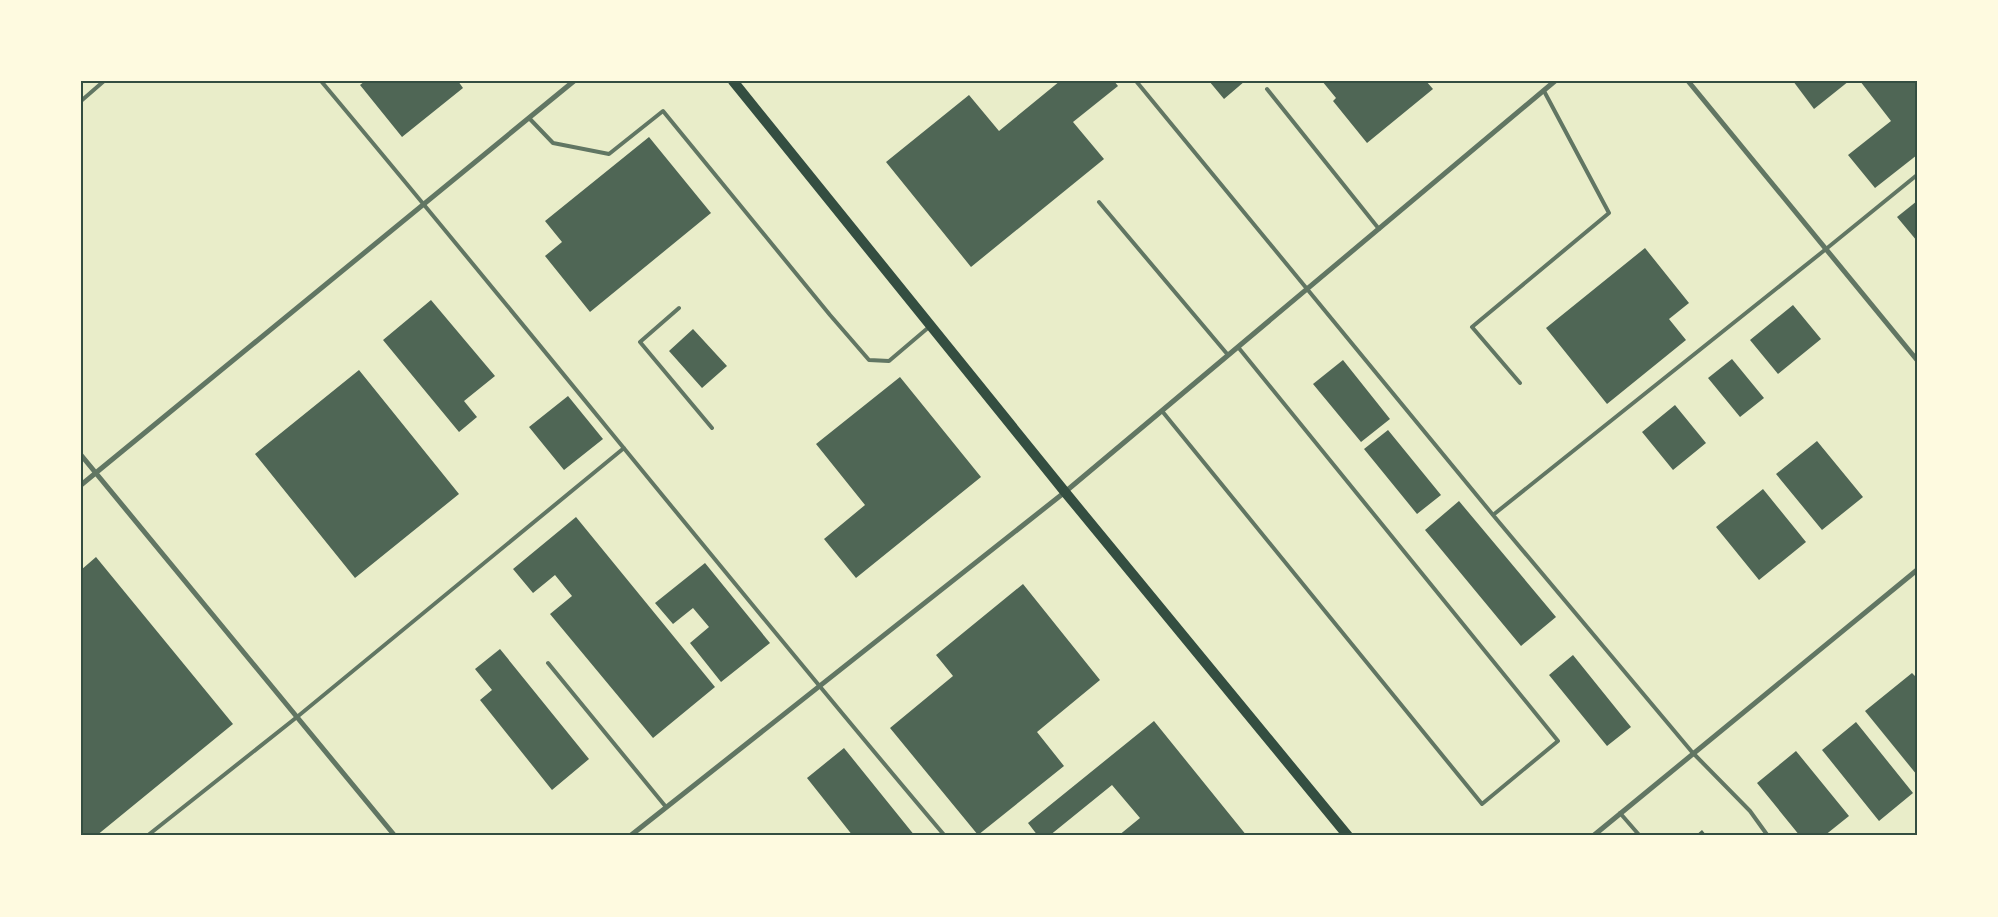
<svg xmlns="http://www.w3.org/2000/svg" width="1998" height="917" viewBox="0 0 1998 917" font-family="Commissioner,sans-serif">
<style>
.building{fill:#4f6655}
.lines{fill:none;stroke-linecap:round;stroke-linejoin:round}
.service{stroke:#617663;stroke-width:4}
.minor{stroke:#617663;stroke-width:5}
.secondary{stroke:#344e41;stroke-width:10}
.neatline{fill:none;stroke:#344e41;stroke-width:2}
</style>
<rect width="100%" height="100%" fill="#e9edc9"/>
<path class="building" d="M365 81H458L463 88 402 137 360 85Z
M1060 81H1114L1118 86 1073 122 1104 159 971 267 886 162 969 95 999 131Z
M1209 81H1245L1224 99Z
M1322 81H1426L1433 89 1367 143 1333 101 1336 98Z
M1793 81H1849L1814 109Z
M1860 81H1917V155L1875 188 1848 155 1891 121Z
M649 137 711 213 590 312 545 256 562 242 545 221Z
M1917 201V241L1897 217Z
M1645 248 1689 303 1669 319 1686 340 1607 404 1546 328Z
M431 300 495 376 464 401 477 417 459 432 383 340Z
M1793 305 1821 339 1778 374 1750 340Z
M693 329 727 366 702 388 669 351Z
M1732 359 1764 398 1740 417 1708 378Z
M1343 360 1390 419 1361 442 1313 384Z
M359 370 459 494 355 578 255 454Z
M900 377 981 477 856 578 824 539 865 505 816 444Z
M568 396 603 439 564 470 529 427Z
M1675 405 1706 443 1673 470 1642 432Z
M1388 430 1441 495 1417 514 1364 449Z
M1817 441 1863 497 1822 530 1776 474Z
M1763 489 1806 542 1759 580 1716 527Z
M1459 501 1556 617 1521 646 1425 530Z
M576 517 715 687 653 738 550 614 572 596 555 575 533 593 513 569Z
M96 557 233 724 96 836H81V570Z
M705 563 770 643 721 682 690 643 709 627 693 608 673 624 655 603Z
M1023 584 1100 680 1037 732 1064 766 978 835 890 728 953 676 936 655Z
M500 649 589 759 552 790 480 700 492 690 475 669Z
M1573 655 1631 727 1607 746 1549 675Z
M1912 673 1917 678V775L1865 711Z
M1154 721 1247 836H1118L1140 818 1112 785 1049 836H1038L1028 823Z
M1856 722 1913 793 1879 821 1822 750Z
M844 748 915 836H853L807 778Z
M1796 751 1849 816 1824 836H1800L1757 783Z
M1702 830 1707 836H1695Z"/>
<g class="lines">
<path class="service" d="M321 81C531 331 734 587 945 836
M1136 81 1493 515 1692 752 1750 811 1768 836
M1267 89 1379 229
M81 101 104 81
M529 118 553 143 609 154 663 111 830 315 869 360 889 361 929 327
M1099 202 1228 355
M679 308 640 342 712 428
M1520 383 1472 327 1609 213 1544 91
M1162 411 1482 804 1558 741 1238 347
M1493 515 1826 249 1917 175
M548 663 666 807
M1620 813 1640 836
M147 836 297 717 624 448"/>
<path class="minor" d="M1688 81 1917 360
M81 455 395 836
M81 485 574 81
M630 836 1065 492 1555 81
M1593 836 1917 570"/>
<path class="secondary" d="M733 81 1065 492 1348 836"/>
</g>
<rect width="1998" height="917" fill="none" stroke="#fefae0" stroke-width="165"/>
<rect x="82" y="82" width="1834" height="752" class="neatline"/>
</svg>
